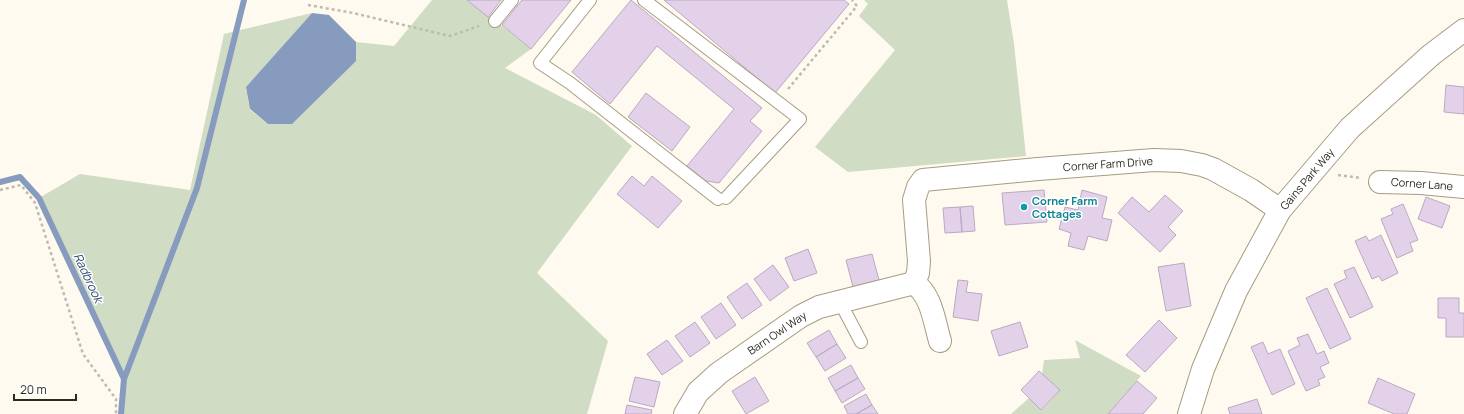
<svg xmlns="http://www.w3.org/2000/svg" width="1464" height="414" viewBox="0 0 1464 414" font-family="Manrope,sans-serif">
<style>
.green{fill:#d0dcc3}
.water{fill:#869bbd}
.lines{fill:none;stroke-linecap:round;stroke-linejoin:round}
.stream{stroke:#869bbd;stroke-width:6}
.building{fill:#e3d1ea;stroke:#baa9c2}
.service-casing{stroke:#a79c81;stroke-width:14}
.minor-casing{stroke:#a79c81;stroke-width:24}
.tertiary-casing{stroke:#a79c81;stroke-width:24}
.path{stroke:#bfbbb0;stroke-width:2.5;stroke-dasharray:3 3;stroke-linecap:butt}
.service{stroke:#fff;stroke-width:12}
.minor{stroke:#fff;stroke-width:22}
.tertiary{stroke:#fff;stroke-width:22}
.culture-dot{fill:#0f9aa8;stroke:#fff;stroke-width:1.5}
.labels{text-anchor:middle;stroke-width:3;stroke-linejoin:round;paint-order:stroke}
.street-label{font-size:11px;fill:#2d291e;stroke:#fff}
.culture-label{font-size:11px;font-weight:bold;fill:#0d838f;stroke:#fff;text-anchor:start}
.water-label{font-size:12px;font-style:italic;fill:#2c4977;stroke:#fff}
</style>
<rect width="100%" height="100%" fill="#fffaef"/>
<path class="green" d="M432 0H467L502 26 531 49 505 68 596 115 632 146 537 273 608 341 587 414H121L124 379 39 198 80 174 190 190 224 34 312 13 246 87 250 110 268 124 356 61V42L394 46Z
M864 0H1007L1014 44 1026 156 848 172 815 147 895 50 859 16 868 4Z
M1075 340 1141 376 1108 414H1011L1029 398 1042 410 1059 391 1042 374 1044 360 1080 358Z"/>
<path class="water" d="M312 13 329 15 356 42V61L292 124H268L250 109 246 87Z"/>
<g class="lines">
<path class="stream" d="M0 182 20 177 39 198 124 379 121 414
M124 379 197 188 244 0"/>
</g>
<path class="building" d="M467 0H501L488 17Z
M522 0H571L531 49 502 25Z
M631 0 762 108 750 121 762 131 719 183 706 181 687 166 734 109 657 46 610 104 572 72Z
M664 0H844L849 4 775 93Z
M1446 85 1464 87V114L1444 112Z
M646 93 690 127 672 151 628 117Z
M632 176 644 186 652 176 682 201 658 228 617 194Z
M1044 190 1047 222 1005 225 1002 193Z
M1082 190 1107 197 1102 218 1112 220 1107 241 1088 236 1084 250 1068 246 1071 233 1059 229 1065 207 1078 210Z
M1165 195 1183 211 1168 227 1176 235 1160 252 1118 213 1132 197 1149 212Z
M1426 197 1450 206 1442 228 1418 219Z
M1403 204 1418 240 1410 243 1413 251 1397 258 1381 219 1393 214 1391 209Z
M973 206 975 231 962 232 960 207Z
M960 207 962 232 945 233 943 208Z
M1381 235 1398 273 1382 281 1379 276 1372 279 1355 241 1366 236 1369 241Z
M808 249 817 273 794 281 785 258Z
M872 254 879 280 853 287 846 260Z
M1184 263 1191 306 1166 311 1158 267Z
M773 265 789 287 770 301 754 279Z
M1354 267 1373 307 1350 318 1334 284 1347 278 1344 271Z
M958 280 968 281 966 292 982 294 978 321 953 317Z
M747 283 762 305 742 319 727 297Z
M1327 288 1351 339 1330 349 1306 298Z
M1438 298H1459V313H1464V337H1446V318H1438Z
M721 303 736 325 716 339 701 317Z
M1159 320 1177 338 1145 372 1126 355Z
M695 322 710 343 690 357 675 336Z
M1020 322 1028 347 999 356 991 331Z
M829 330 837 344 816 357 807 343Z
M1308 334 1317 354 1324 351 1329 363 1320 367 1325 377 1318 380 1320 385 1306 391 1288 351 1300 345 1297 338Z
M667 340 683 361 662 375 647 354Z
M1263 342 1268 354 1280 349 1295 384 1272 395 1251 347Z
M837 344 846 358 825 371 816 357Z
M851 365 858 378 835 391 828 378Z
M1039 371 1060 390 1041 410 1021 390Z
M635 377 660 382 654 407 629 401Z
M755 377 769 401 746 414 732 391Z
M858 378 865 389 842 403 835 391Z
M1378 378 1415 394 1407 414H1394L1368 403Z
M1137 381 1157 398 1143 414H1108Z
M866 394 872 405 856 414H848L844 406Z
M1257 399 1262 414H1230L1228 408Z
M627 405 652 410 651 414H625Z
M872 405 878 414H856Z"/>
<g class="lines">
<g class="service-casing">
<path id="service" d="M590 0 540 63 570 83 718 199
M644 0 800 119 726 198
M495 21 512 0
M840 302 861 342"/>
</g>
<g class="minor-casing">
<path id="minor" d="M1380 182 1421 183 1464 187
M914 283C932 296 934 321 940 341
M685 414 698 392 719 373 801 316 819 307 914 283 918 273 919 261 914 200 918 187 923 180 1038 169 1154 160 1181 161 1202 165 1213 169 1251 190 1280 210"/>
</g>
<g class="tertiary-casing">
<path id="tertiary" d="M1189 414 1203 369 1236 291 1280 210 1350 128 1431 55 1464 30"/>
</g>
<path class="path" d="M308 5 353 13 450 36 479 26
M788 89 857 6 852 0
M1338 175 1361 178
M0 190 21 185 35 203 83 354 116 399V414"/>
<use href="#service" class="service"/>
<use href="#minor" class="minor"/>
<use href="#tertiary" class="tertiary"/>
</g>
<circle class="culture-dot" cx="1024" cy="207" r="4"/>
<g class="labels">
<g class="street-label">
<text transform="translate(1108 164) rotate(-4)" y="4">Corner Farm Drive</text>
<text transform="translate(1307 179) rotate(-50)" y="4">Gains Park Way</text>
<text transform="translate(1422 184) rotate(4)" y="4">Corner Lane</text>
<text transform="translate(777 333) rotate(-34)" y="4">Barn Owl Way</text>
</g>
<g class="culture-label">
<text x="1032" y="205">Corner Farm<tspan x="1032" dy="13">Cottages</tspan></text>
</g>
<g class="water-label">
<text transform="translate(88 278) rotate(65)" y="4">Radbrook</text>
</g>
</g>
<path d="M14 394v6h62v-6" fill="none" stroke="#2d291e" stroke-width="2"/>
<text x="20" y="394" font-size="12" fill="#2d291e" stroke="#ffffff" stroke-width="3" paint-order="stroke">20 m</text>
</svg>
